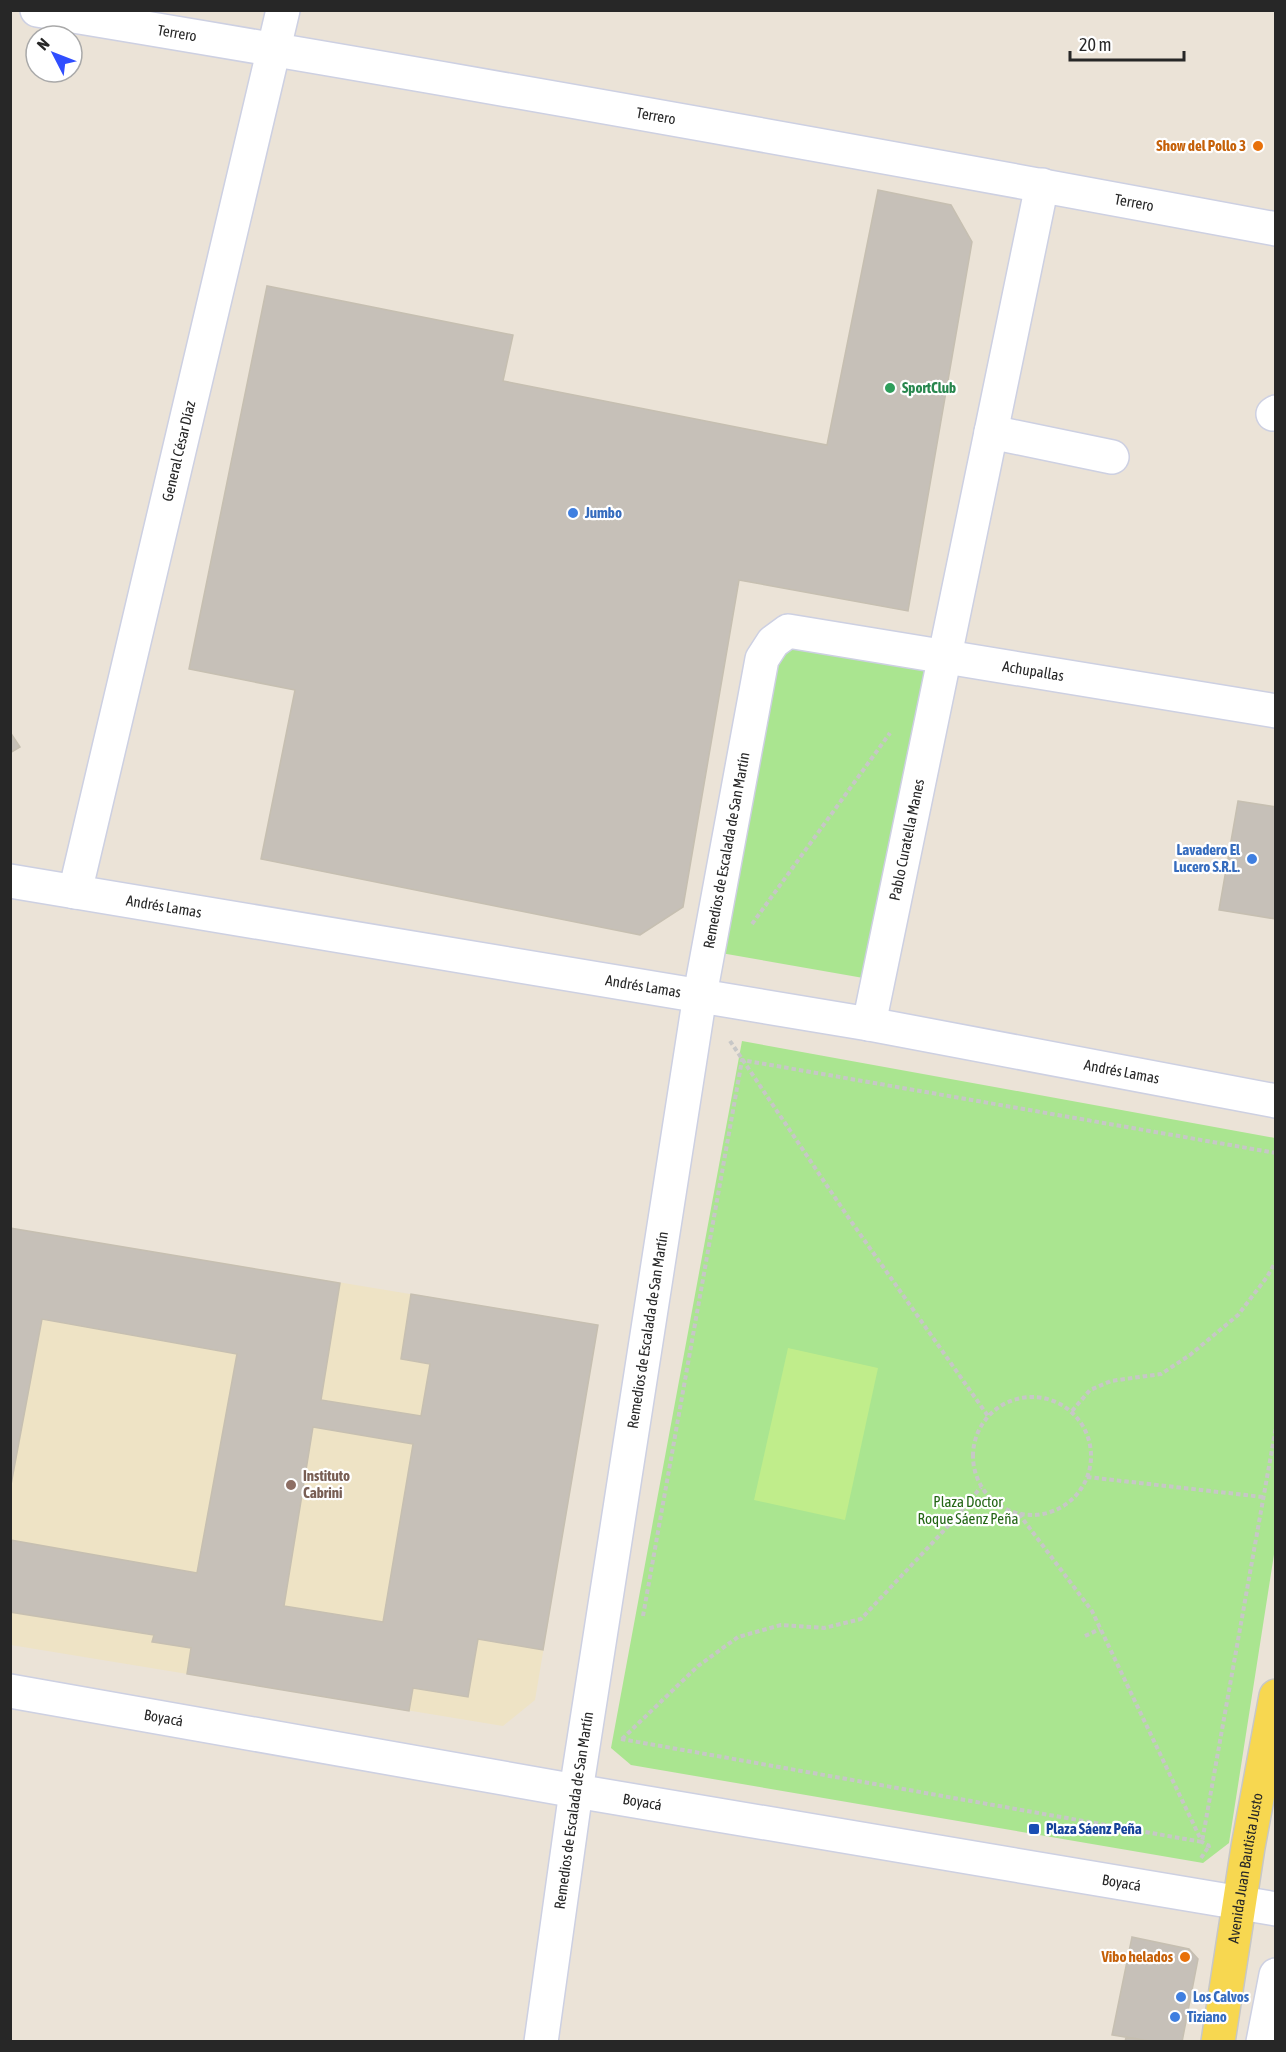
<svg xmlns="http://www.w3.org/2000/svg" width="1286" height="2052" viewBox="0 0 1286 2052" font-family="'Asap Condensed',sans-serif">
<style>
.education{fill:#eee3c5}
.green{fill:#aae590}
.pitch{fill:#c0ed8b}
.building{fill:#c6c0b8;stroke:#c6bfb1;stroke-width:1.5;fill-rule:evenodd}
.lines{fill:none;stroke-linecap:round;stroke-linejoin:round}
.minor-casing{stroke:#cdd0e2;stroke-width:36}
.major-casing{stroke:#c7c7c7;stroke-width:36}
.path{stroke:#c7c7c7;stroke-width:4;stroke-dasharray:4.5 3;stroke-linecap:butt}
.minor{stroke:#fff;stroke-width:33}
.major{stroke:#f7d750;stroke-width:33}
.food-dot{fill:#e8710a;stroke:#fff;stroke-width:2}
.leisure-dot{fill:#2e9e5b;stroke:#fff;stroke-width:2}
.shop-dot{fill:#3f7fe0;stroke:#fff;stroke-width:2}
.education-dot{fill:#8d6e63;stroke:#fff;stroke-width:2}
.transit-dot{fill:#1a4fb4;stroke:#fff;stroke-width:2}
.labels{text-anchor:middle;stroke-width:4.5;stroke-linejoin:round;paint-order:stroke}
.street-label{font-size:15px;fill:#272727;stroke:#fff}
.food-label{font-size:15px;font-weight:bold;fill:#c56008;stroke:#fff;text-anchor:end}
.leisure-label{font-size:15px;font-weight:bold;fill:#27864d;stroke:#fff;text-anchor:start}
.shop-label{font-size:15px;font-weight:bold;fill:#366cbe;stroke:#fff;text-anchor:start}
.education-label{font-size:15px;font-weight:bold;fill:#785e54;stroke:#fff;text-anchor:start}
.park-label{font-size:15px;fill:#236615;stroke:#fff}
.transit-label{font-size:15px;font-weight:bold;fill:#164399;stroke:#fff;text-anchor:start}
</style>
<rect width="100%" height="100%" fill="#ebe3d7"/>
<path class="education" d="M10 1228 598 1325 535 1700 503 1726 11 1645Z"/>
<path class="green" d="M776 635 948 664 892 983 721 953Z
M742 1041 1275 1138V1548L1229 1843 1203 1863 631 1765 611 1748Z"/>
<path class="pitch" d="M788 1348 878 1368 845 1520 754 1500Z"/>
<path class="building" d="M878 190 951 205 972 242 908 611 739 580 683 907 640 935 261 859 295 690 189 669 267 286 513 335 503 381 827 445Z
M10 732 20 747 10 753Z
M1238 801 1276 807V919L1219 910Z
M10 1228 340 1283 321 1400 421 1416 430 1364 401 1359 411 1294 598 1325 543 1650 478 1639 468 1697 413 1688 409 1711 187 1674 191 1648 152 1642 154 1635 10 1612V1540L197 1573 237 1354 42 1319 10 1490ZM313 1427 413 1444 383 1622 284 1606Z
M1132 1937 1189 1949 1198 1959 1182 2042H1155L1112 2035Z
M1126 2037 1155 2042H1125Z"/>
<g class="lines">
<g class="minor-casing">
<g id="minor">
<path id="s1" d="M37 10C450 78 863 152 1276 229"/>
<path d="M1273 414 1276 412"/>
<path d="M991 432 1112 457"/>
<path id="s2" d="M10 881 869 1024 1276 1101"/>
<path id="s3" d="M75 892 283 10"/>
<path id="s4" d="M869 1024 1042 185"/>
<path id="s5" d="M10 1691 576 1791 1276 1909"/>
<path id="s6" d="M541 2042 576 1791 700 995 762 659 773 642 788 631 1276 711"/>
<path d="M1263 2042 1276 1975"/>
</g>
</g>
<g class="major-casing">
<g id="major">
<path id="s7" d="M1218 2042 1248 1847 1276 1696"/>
</g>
</g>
<path class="path" d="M752 924 890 733
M730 1041 848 1217 988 1416
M973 1456a59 59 0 1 1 118 0a59 59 0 1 1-118 0Z
M1072 1411 1090 1390 1111 1381 1161 1374 1190 1355 1238 1315 1267 1277 1276 1261
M1087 1477 1263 1497
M1019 1514 1092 1611 1202 1842 1209 1846 1212 1845
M643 1616 742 1060 1276 1153
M1085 1636 1100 1629
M621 1739 1202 1842 1276 1427
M622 1739 698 1666 738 1637 781 1625 824 1628 861 1619 951 1523 981 1487
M1201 1858 1209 1846"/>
<use href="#minor" class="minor"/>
<use href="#major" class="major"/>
</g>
<g class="food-dot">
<circle cx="1258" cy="146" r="6"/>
<circle cx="1185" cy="1957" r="6"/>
</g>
<circle class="leisure-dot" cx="890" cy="388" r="6"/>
<g class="shop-dot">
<circle cx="573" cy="513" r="6"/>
<circle cx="1252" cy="859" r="6"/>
<circle cx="1181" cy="1997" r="6"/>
<circle cx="1175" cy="2017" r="6"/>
</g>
<circle class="education-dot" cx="291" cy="1485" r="6"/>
<rect class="transit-dot" x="1028" y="1823" width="12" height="12" rx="3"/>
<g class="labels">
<g class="street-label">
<text dy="5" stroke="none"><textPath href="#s1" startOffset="142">Terrero</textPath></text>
<text dy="5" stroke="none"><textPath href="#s1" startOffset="628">Terrero</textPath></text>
<text dy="5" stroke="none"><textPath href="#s1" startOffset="1114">Terrero</textPath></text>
<text dy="5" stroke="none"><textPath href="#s3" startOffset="453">General César Díaz</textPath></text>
<text dy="5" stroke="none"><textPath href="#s6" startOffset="1688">Achupallas</textPath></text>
<text dy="5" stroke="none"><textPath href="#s4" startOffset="188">Pablo Curatella Manes</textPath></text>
<text dy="5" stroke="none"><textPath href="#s6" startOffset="1206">Remedios de Escalada de San Martín</textPath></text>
<text dy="5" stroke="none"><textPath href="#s2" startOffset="156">Andrés Lamas</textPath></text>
<text dy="5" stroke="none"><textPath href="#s2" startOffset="642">Andrés Lamas</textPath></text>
<text dy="5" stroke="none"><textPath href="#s2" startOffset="1128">Andrés Lamas</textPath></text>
<text dy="5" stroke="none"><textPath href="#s6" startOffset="720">Remedios de Escalada de San Martín</textPath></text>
<text dy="5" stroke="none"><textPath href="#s5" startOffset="156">Boyacá</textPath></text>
<text dy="5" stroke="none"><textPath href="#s5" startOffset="642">Boyacá</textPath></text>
<text dy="5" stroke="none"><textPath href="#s6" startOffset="234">Remedios de Escalada de San Martín</textPath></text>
<text dy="5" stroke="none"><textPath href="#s7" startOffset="176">Avenida Juan Bautista Justo</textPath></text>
<text dy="5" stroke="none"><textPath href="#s5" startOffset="1128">Boyacá</textPath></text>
</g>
<g class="food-label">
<text x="1246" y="151">Show del Pollo 3</text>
<text x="1173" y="1962">Vibo helados</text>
</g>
<g class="leisure-label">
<text x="902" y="393">SportClub</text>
</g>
<g class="shop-label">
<text x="585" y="518">Jumbo</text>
<text x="1240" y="855" text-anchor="end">Lavadero El<tspan x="1240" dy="17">Lucero S.R.L.</tspan></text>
<text x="1193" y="2002">Los Calvos</text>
<text x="1187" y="2022">Tiziano</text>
</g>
<g class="education-label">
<text x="303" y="1481">Instituto<tspan x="303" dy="17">Cabrini</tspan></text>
</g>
<g class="park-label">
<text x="968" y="1507">Plaza Doctor<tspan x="968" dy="17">Roque Sáenz Peña</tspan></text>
</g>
<g class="transit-label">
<text x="1046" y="1834">Plaza Sáenz Peña</text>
</g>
</g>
<rect width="1286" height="2052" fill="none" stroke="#272727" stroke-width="24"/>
<g transform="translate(54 54) rotate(312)"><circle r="28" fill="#ffffff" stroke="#a9a9a9" stroke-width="1.5"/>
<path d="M0-4.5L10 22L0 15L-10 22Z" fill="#304eff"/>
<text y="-9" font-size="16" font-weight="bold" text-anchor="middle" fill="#272727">N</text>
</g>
<path d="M1070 51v9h114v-9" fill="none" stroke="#272727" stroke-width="3"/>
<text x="1079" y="51" font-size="18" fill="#272727" stroke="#ffffff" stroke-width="4.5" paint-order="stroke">20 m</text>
</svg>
